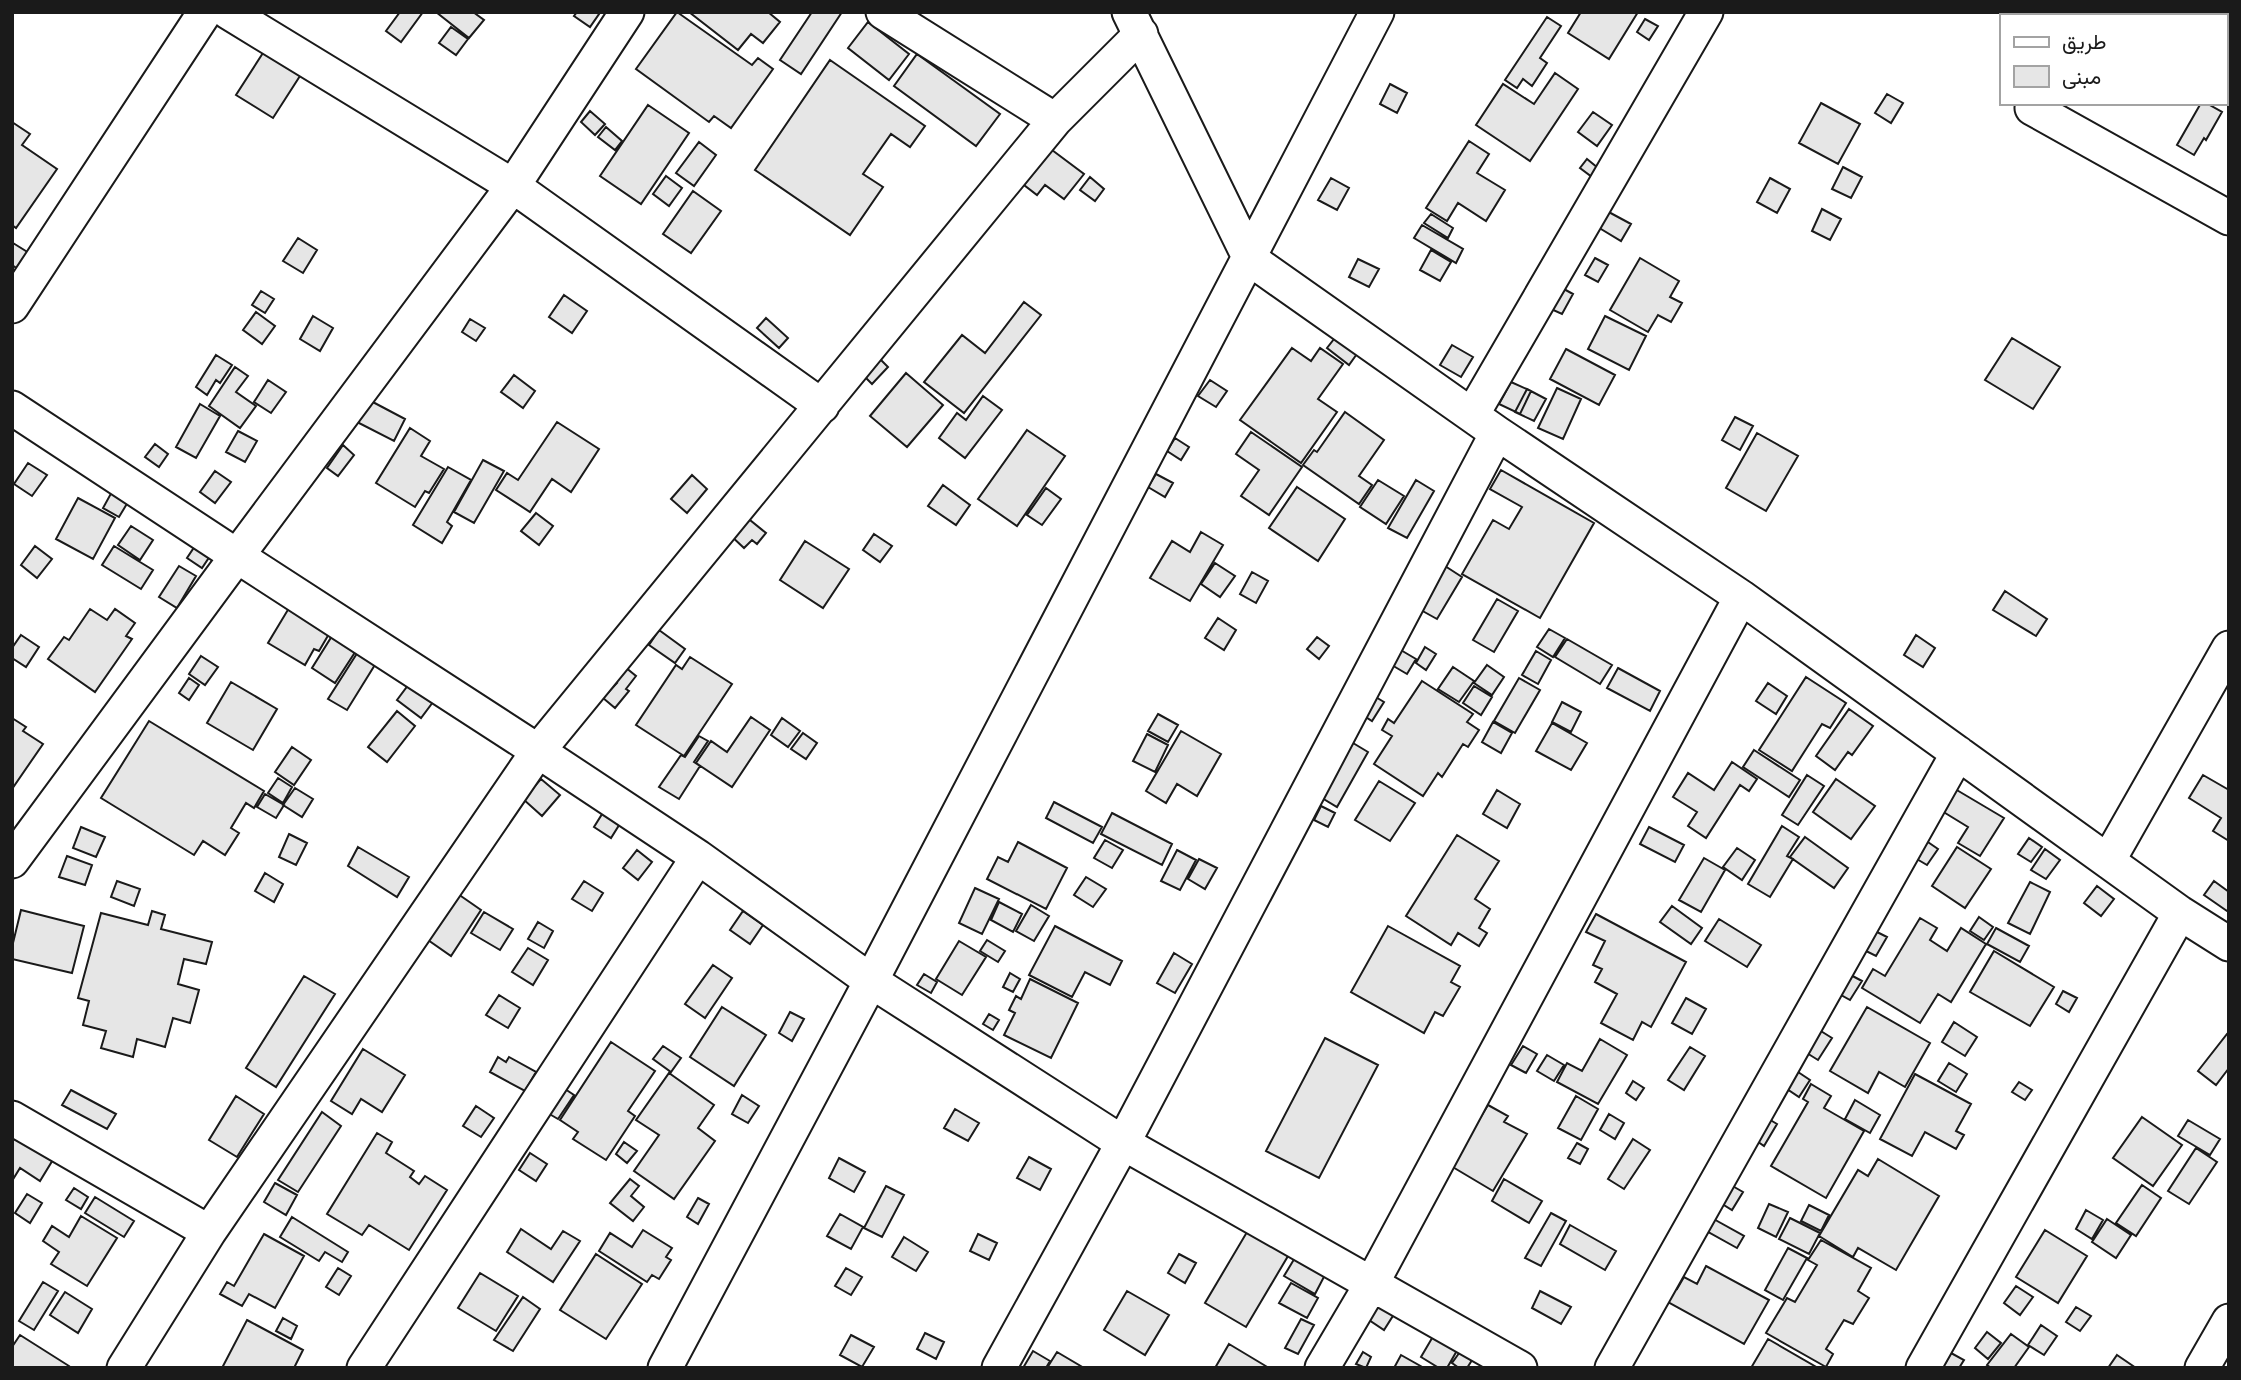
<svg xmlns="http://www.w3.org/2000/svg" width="2241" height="1380" viewBox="0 0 2241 1380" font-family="'Golos Text',Vazirmatn,sans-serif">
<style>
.building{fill:#e6e6e6;stroke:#1a1a1a;stroke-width:2}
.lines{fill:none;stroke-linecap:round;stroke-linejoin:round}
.minor-casing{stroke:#1a1a1a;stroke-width:37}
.minor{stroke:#fff;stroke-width:33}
</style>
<rect width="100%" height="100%" fill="#fff"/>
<path class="building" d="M400 12H423L401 42 386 31Z
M436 12H473L484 20 469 38Z
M577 12H597L599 14 590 27 574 16Z
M677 12 752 65 758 58 773 69 731 128 714 116 709 122 636 69Z
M689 12H768L780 22 763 43 751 34 738 50Z
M812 12H842L801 74 780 60Z
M1581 12H1638L1609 59 1568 33Z
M1547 17 1561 26 1540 58 1547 63 1532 86 1523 79 1517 88 1505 80Z
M1645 19 1658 26 1649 40 1637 32Z
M868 22 909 54 889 80 848 48Z
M451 27 468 39 456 55 439 43Z
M270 42 307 65 273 118 236 95Z
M917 54 1000 114 976 146 894 86Z
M830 60 925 126 910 147 891 134 863 174 883 187 850 235 755 170Z
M1555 73 1578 89 1530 161 1476 125 1503 84 1534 104Z
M1390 84 1407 93 1397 113 1380 104Z
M1887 94 1903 103 1891 123 1875 113Z
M1821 103 1860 124 1838 164 1799 143Z
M2201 103H2206L2222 112 2206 140 2204 138 2194 155 2177 145Z
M648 105 689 133 641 204 600 176Z
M590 111 605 124 595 135 581 122Z
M1593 112 1612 125 1597 146 1578 132Z
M12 122 30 134 22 145 57 169 16 228 12 225Z
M606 127 622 141 615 150 598 137Z
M1469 141 1489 154 1477 173 1505 190 1486 221 1458 203 1447 221 1426 208Z
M699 142 716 155 694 186 676 173Z
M1052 150 1084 174 1064 199 1045 185 1037 195 1024 185Z
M1587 159 1598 168 1592 177 1580 168Z
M1843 167 1862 177 1851 198 1832 189Z
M666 176 682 188 669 206 653 194Z
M1090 177 1104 189 1095 201 1080 190Z
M1331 178 1349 188 1337 210 1318 200Z
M1770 178 1790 189 1777 213 1757 202Z
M693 191 721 211 691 253 663 234Z
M1822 209 1841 219 1830 240 1812 231Z
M1605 210 1631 224 1621 241 1596 226Z
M1431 214 1453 228 1448 238 1424 223Z
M1422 225 1463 249 1456 263 1414 238Z
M298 238 317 250 303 273 283 261Z
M13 243 29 253 18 269 12 265Z
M1431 250 1451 262 1440 281 1420 270Z
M1595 258 1608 265 1598 282 1585 275Z
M1640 258 1679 281 1670 297 1682 303 1671 322 1658 315 1648 332 1610 310Z
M1358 259 1379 269 1369 287 1349 277Z
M1562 288 1573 294 1562 314 1551 309Z
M261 291 274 299 265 313 252 305Z
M564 295 587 311 572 333 549 317Z
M1024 302 1041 315 964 413 924 382 962 335 985 353Z
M256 312 275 326 262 344 243 330Z
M313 316 333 328 320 351 300 339Z
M1605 316 1646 336 1629 370 1588 349Z
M766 318 788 338 779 348 757 328Z
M470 319 485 328 476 341 462 332Z
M1338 334 1359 351 1349 365 1327 348Z
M2012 338 2060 367 2033 409 1985 380Z
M1452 345 1473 357 1461 377 1440 365Z
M1292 348 1311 361 1320 348 1343 364 1318 399 1337 412 1301 463 1240 420Z
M1566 349 1615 375 1599 405 1550 379Z
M216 355 232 365 220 383 216 380 207 395 196 387Z
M876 355 888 367 872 384 860 372Z
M235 367 248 376 236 392 256 406 240 428 209 406Z
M906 373 943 405 907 447 870 416Z
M514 375 535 391 523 408 501 392Z
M268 380 286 392 271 413 254 402Z
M1210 380 1227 391 1216 407 1198 396Z
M1511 382 1531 391 1520 414 1499 404Z
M1557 388 1581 399 1563 439 1538 428Z
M1527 389 1546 399 1534 421 1515 412Z
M983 396 1002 410 965 458 939 438 957 413 966 420Z
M369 400 405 419 394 441 357 422Z
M200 404 220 416 196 458 176 447Z
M1345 412 1384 440 1359 476 1372 485 1359 504 1303 465 1314 450 1317 452Z
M1735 417 1753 426 1740 450 1722 440Z
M557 422 599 449 571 492 552 479 530 512 496 490 507 473 518 480Z
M410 428 430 441 421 456 444 469 429 493 425 491 415 507 376 483Z
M1027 430 1065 456 1017 526 978 499Z
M238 431 257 441 245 462 226 452Z
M1251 432 1302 467 1269 515 1241 496 1259 470 1236 454Z
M1757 433 1798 456 1766 511 1726 488Z
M1175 438 1189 447 1181 460 1167 451Z
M155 444 168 454 159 467 145 457Z
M343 445 354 455 338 476 327 468Z
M483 460 504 471 474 523 454 512Z
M28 463 47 475 32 496 14 484Z
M448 467 471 480 447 522 452 526 442 543 413 525Z
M1501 470 1594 523 1540 618 1462 574 1493 520 1509 529 1522 507 1490 489Z
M215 471 231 482 215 503 200 492Z
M1156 474 1173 483 1165 497 1148 487Z
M692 475 707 489 687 513 671 499Z
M1378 480 1404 496 1386 524 1360 507Z
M1416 480 1434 491 1407 538 1388 528Z
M943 485 970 505 956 525 928 506Z
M1297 487 1345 519 1318 561 1269 528Z
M114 488 131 497 119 517 103 508Z
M1046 488 1061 499 1042 525 1027 515Z
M78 498 115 518 93 559 56 539Z
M536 513 553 526 539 545 521 531Z
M745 516 766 533 757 544 752 540 744 548 729 534Z
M131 526 153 540 140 560 118 545Z
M1201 532 1223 545 1190 601 1150 578 1172 541 1190 552Z
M874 534 892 546 880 562 863 550Z
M199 540 214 550 202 568 187 558Z
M805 541 849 569 823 608 780 580Z
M35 546 52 559 37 578 21 565Z
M114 546 153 570 141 589 102 565Z
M1215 563 1235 576 1220 597 1201 584Z
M179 566 196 576 177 608 159 597Z
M1445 566 1462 577 1437 619 1419 609Z
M1252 572 1268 581 1256 603 1240 594Z
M2005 591 2047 619 2036 636 1993 610Z
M1497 599 1518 611 1494 652 1473 640Z
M292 603 333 627 319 651 314 649 305 665 268 643Z
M90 609 107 620 115 609 135 623 126 636 132 639 95 692 48 659 64 637 69 640Z
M1218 618 1236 630 1224 650 1205 638Z
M337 628 361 643 335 683 312 668Z
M1549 629 1565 638 1553 657 1537 647Z
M659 630 685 649 675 663 649 645Z
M21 635 39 647 26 667 12 658V648Z
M1916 635 1935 648 1923 667 1904 655Z
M1317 637 1329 646 1319 659 1307 649Z
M1567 639 1612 665 1600 684 1555 657Z
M363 644 381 655 347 710 328 699Z
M1425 647 1436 654 1426 670 1416 663Z
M1399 649 1416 659 1407 674 1390 664Z
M1536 651 1551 660 1538 684 1522 675Z
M201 656 218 667 205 685 189 674Z
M690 657 732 684 684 756 636 725 676 665 682 669Z
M1487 665 1504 677 1492 695 1474 683Z
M625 667 636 676 626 689 629 691 615 708 603 698 617 683 613 680Z
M1453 667 1474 681 1459 702 1438 689Z
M1618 668 1660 691 1650 711 1607 688Z
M1806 677 1846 703 1830 728 1822 724 1792 771 1759 750Z
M189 678 199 685 189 700 179 693Z
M1519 678 1540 690 1515 733 1494 721Z
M412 680 436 698 421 718 397 700Z
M1422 681 1473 714 1467 722 1479 730 1468 747 1463 744 1442 777 1438 773 1423 796 1374 764 1392 736 1382 730 1388 719 1394 723Z
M231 682 277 709 253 750 207 723Z
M1768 683 1787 696 1776 714 1756 701Z
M1474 686 1492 697 1481 715 1463 703Z
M1369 693 1384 702 1372 721 1358 712Z
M1562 702 1581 712 1571 732 1552 722Z
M1849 709 1873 726 1852 755 1848 752 1835 770 1816 756Z
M397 711 415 726 387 762 368 747Z
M1158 714 1178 725 1168 742 1148 731Z
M751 717 770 730 732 787 696 763 711 741 727 752Z
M12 718 26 727 23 731 43 744 12 789Z
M782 718 800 731 788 747 771 735Z
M149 721 264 791 254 808 246 803 231 828 239 833 225 855 203 841 194 855 101 798Z
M1493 722 1512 733 1501 753 1482 742Z
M1552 723 1587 743 1571 770 1536 751Z
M1181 731 1221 754 1197 796 1177 784 1166 803 1146 791Z
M803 733 817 743 806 759 791 749Z
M1147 734 1168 745 1155 772 1133 761Z
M699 736 708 741 694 762 700 766 679 799 659 787 681 755 685 757Z
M1348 740 1368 752 1337 807 1317 795Z
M292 747 311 760 294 785 275 772Z
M1754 750 1800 780 1789 797 1743 767Z
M1732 762 1757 779 1749 791 1740 785 1706 838 1688 826 1697 812 1673 797 1688 773 1714 790Z
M1807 775 1824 786 1798 825 1782 815Z
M2203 775 2229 790V841L2213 831 2221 818 2189 798Z
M278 778 292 787 283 803 268 793Z
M541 779 560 795 542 816 523 799Z
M1836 779 1875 806 1851 839 1813 812Z
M1379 781 1415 803 1390 841 1355 820Z
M1950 786 2004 818 1980 856 1958 843 1968 827 1937 808Z
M295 788 313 799 302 817 283 805Z
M1497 790 1520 804 1507 828 1483 814Z
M265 794 284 805 276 818 257 807Z
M1054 802 1102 827 1093 843 1046 818Z
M1321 806 1335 813 1328 827 1314 820Z
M604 811 621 822 611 838 594 827Z
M1112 813 1172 844 1162 865 1101 834Z
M1782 826 1799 837 1787 856 1793 859 1770 897 1748 884Z
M81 827 105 837 96 857 73 848Z
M1649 827 1684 845 1675 862 1640 844Z
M289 834 307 843 296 865 279 857Z
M1457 835 1499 861 1475 899 1490 909 1479 928 1487 933 1479 946 1458 933 1451 945 1406 916Z
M1805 837 1848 868 1834 888 1790 857Z
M1922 838 1938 849 1927 865 1910 855Z
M2029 838 2042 847 2031 862 2018 854Z
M1105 840 1123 850 1112 868 1094 858Z
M1018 842 1067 868 1046 909 987 879 998 857 1008 862Z
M358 847 409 877 397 897 348 866Z
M1957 847 1991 869 1965 908 1932 886Z
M1737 848 1755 860 1742 880 1723 867Z
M2045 849 2060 860 2046 879 2031 870Z
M637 850 652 862 638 880 623 868Z
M1177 850 1196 860 1180 890 1161 881Z
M67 856 92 865 85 885 59 877Z
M1704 858 1725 870 1701 912 1679 900Z
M1199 859 1217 868 1205 889 1188 879Z
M265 873 283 884 274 902 255 891Z
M1086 877 1106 889 1093 907 1074 895Z
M117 881 140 889 134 906 111 897Z
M584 881 603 893 592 911 572 899Z
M2214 881 2229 892V909L2227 911 2204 895Z
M2030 882 2050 892 2030 934 2008 923Z
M2097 886 2114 899 2101 916 2084 903Z
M975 888 999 899 982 934 959 923Z
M458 894 481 910 451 956 428 940Z
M999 902 1022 914 1013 932 991 920Z
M1031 905 1049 916 1034 941 1016 931Z
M1672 906 1702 928 1691 944 1660 922Z
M21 910 84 926 72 973 12 959V947Z
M152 911 165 915 161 929 212 942 206 964 184 959 178 984 199 990 190 1023 173 1018 165 1047 137 1039 133 1057 101 1048 106 1031 83 1025 89 1001 78 998 101 913 148 925Z
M743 911 763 925 750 944 730 930Z
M484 912 513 929 500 950 471 933Z
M1596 914 1686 962 1651 1027 1642 1022 1633 1040 1601 1023 1617 994 1595 982 1602 969 1593 965 1605 941 1586 932Z
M1979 917 1993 927 1984 940 1970 931Z
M1920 918 1937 928 1930 940 1947 951 1961 928 1986 944 1951 1002 1938 994 1920 1023 1862 988 1873 969 1885 976Z
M1719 919 1761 945 1747 967 1705 941Z
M538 922 553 931 544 948 528 939Z
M1055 926 1122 961 1110 985 1085 972 1072 997 1029 975Z
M1388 926 1460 966 1451 982 1460 987 1443 1016 1435 1012 1424 1033 1351 992Z
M1996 928 2029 946 2020 962 1987 944Z
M1871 929 1887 937 1876 956 1860 948Z
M987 940 1005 951 998 962 980 951Z
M959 941 986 957 962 995 936 979Z
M528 948 548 960 533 985 512 972Z
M1994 951 2054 987 2030 1026 1970 992Z
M1174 953 1192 964 1175 993 1157 983Z
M713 965 732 978 705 1018 685 1004Z
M1845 972 1862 981 1850 1000 1834 991Z
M1010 973 1020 979 1013 992 1003 987Z
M924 974 937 982 931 993 917 985Z
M304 976 335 994 276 1087 246 1068Z
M1030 979 1078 1003 1051 1058 1004 1035 1015 1013 1009 1010 1016 996 1021 999Z
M2063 991 2077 998 2069 1012 2056 1004Z
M499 995 520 1008 508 1028 486 1015Z
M1686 998 1706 1009 1692 1034 1672 1023Z
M722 1007 766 1035 734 1086 690 1057Z
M1867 1007 1930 1043 1905 1087 1879 1072 1868 1093 1830 1071Z
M790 1012 804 1019 792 1041 779 1033Z
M989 1014 999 1020 993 1030 983 1024Z
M1954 1022 1977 1037 1965 1056 1942 1042Z
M1816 1028 1832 1038 1818 1060 1802 1050Z
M2227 1034 2229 1035V1068L2216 1085 2198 1071Z
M1325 1038 1378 1065 1319 1178 1266 1151Z
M1600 1039 1627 1055 1598 1104 1557 1082 1567 1063 1582 1071Z
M611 1042 655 1071 628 1111 635 1116 606 1160 573 1139 578 1132 560 1120Z
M663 1046 681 1058 671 1072 653 1059Z
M1523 1046 1537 1054 1526 1073 1511 1065Z
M1690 1047 1705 1056 1684 1090 1668 1080Z
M363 1049 405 1075 382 1112 361 1099 352 1114 331 1101Z
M1547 1055 1564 1065 1554 1081 1537 1071Z
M498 1057 506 1062 509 1057 536 1072 525 1091 490 1072Z
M1949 1063 1967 1074 1956 1092 1938 1081Z
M1792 1068 1810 1080 1799 1097 1781 1085Z
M669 1073 714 1105 698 1128 715 1141 674 1199 634 1171 659 1135 636 1120Z
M1915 1074 1971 1104 1956 1131 1964 1135 1956 1149 1925 1132 1912 1156 1880 1139Z
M1633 1081 1644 1088 1636 1100 1626 1093Z
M2019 1082 2032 1090 2025 1100 2012 1092Z
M1811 1084 1831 1096 1824 1108 1864 1131 1826 1198 1771 1166 1808 1102 1803 1099Z
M562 1087 574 1095 558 1119 546 1112Z
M71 1090 116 1114 107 1129 62 1105Z
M742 1095 759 1106 748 1123 732 1114Z
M236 1096 264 1114 237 1157 209 1140Z
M1576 1096 1598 1109 1581 1140 1558 1128Z
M1855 1100 1880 1115 1870 1133 1845 1119Z
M1488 1105 1508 1116 1504 1122 1527 1134 1493 1191 1451 1166Z
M476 1106 494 1118 481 1137 463 1126Z
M955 1109 979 1123 968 1141 944 1128Z
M322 1112 341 1126 298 1192 278 1180Z
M1609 1114 1624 1123 1615 1139 1600 1130Z
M2142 1117 2182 1145 2153 1186 2113 1158Z
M1767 1118 1777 1124 1764 1146 1754 1139Z
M2188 1120 2220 1139 2210 1155 2178 1136Z
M377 1133 392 1142 386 1153 414 1171 410 1177 419 1184 425 1176 447 1190 409 1250 369 1225 362 1235 327 1214Z
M17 1135 54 1158 40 1181 20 1168 12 1181V1142Z
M1633 1139 1650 1150 1624 1189 1608 1179Z
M624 1142 637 1151 627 1163 616 1154Z
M1577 1143 1588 1149 1580 1164 1568 1158Z
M2196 1148 2217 1162 2189 1204 2168 1191Z
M530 1153 547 1164 536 1181 519 1170Z
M1029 1157 1051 1169 1040 1190 1017 1178Z
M839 1158 865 1172 854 1192 829 1178Z
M1878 1159 1939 1196 1896 1270 1858 1248 1853 1257 1819 1236 1858 1170 1868 1176Z
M630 1179 639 1186 631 1196 644 1207 633 1221 610 1203Z
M1504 1179 1542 1201 1529 1223 1492 1201Z
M275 1183 297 1195 286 1215 264 1202Z
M1729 1184 1743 1192 1732 1210 1719 1202Z
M2142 1185 2161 1198 2136 1236 2116 1223Z
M886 1186 904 1195 882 1237 864 1228Z
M74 1188 88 1197 81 1209 66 1200Z
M27 1194 42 1203 30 1223 15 1213Z
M95 1197 134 1221 124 1237 85 1213Z
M698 1198 709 1204 698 1224 687 1217Z
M1769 1204 1788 1212 1776 1237 1758 1228Z
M1809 1205 1829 1215 1821 1231 1801 1221Z
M2086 1210 2103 1220 2092 1239 2076 1229Z
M1551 1213 1566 1221 1541 1266 1525 1258Z
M840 1214 863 1227 851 1249 827 1236Z
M81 1216 117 1238 87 1286 51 1264 59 1252 43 1241 52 1226 69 1237Z
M292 1217 348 1252 342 1262 325 1252 319 1261 280 1237Z
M1710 1217 1744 1236 1737 1248 1703 1229Z
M1790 1218 1820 1233 1809 1254 1779 1239Z
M2107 1219 2131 1235 2116 1258 2092 1242Z
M1570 1225 1616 1251 1605 1270 1560 1244Z
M521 1229 551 1249 563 1231 580 1241 553 1282 507 1252Z
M643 1230 672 1248 666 1257 671 1260 659 1279 652 1275 647 1282 599 1251 610 1233 632 1247Z
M2045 1230 2087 1256 2058 1303 2016 1277Z
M1247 1232 1288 1256 1246 1327 1205 1303Z
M264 1234 304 1256 275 1308 249 1294 242 1306 220 1294 227 1282 234 1286Z
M978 1234 997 1243 989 1260 970 1251Z
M904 1237 928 1252 916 1271 892 1257Z
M1821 1240 1871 1268 1858 1291 1869 1298 1853 1324 1844 1320 1826 1349 1833 1354 1826 1367 1766 1333 1787 1298 1795 1302 1817 1265 1808 1260Z
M1788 1248 1807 1258 1783 1300 1765 1290Z
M596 1254 642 1284 606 1339 560 1310Z
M1179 1254 1196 1263 1185 1283 1168 1273Z
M1296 1256 1326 1273 1315 1294 1284 1276Z
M1706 1266 1769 1300 1744 1344 1664 1300 1672 1287 1677 1289 1684 1277 1697 1284Z
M338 1268 351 1276 339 1295 326 1287Z
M846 1268 862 1277 851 1295 835 1286Z
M480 1273 518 1296 496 1331 458 1308Z
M43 1282 58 1291 34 1330 19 1321Z
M1291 1283 1318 1298 1307 1318 1279 1303Z
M2016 1286 2033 1297 2020 1315 2004 1303Z
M1127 1291 1169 1315 1145 1355 1104 1330Z
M1540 1291 1571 1307 1561 1324 1532 1308Z
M65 1292 92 1309 78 1333 50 1315Z
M523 1297 540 1309 513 1351 494 1340Z
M1375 1298 1396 1311 1384 1330 1363 1316Z
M2076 1307 2091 1316 2080 1331 2066 1322Z
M283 1318 297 1326 291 1339 276 1331Z
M1301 1319 1314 1325 1298 1354 1285 1348Z
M247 1320 303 1350 294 1368H222Z
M2041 1325 2057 1336 2044 1355 2028 1345Z
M1987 1332 2001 1343 1988 1359 1975 1348Z
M925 1333 944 1342 936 1359 917 1349Z
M1435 1333 1459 1347 1447 1368H1439L1421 1357Z
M2011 1334 2029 1347 2014 1368H1991L1987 1365Z
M20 1335 69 1366 68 1368H12V1347Z
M851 1335 874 1347 862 1367 840 1355Z
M1768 1339 1818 1368H1751Z
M1229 1344 1269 1368H1215Z
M1462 1349 1474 1357 1467 1368H1459L1452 1363Z
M1033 1351 1050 1361 1046 1368H1023Z
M1057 1352 1084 1368H1047Z
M1363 1352 1371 1357 1366 1368 1356 1364Z
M1951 1353 1964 1360 1959 1368 1943 1367Z
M1401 1355 1424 1368H1394Z
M2117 1355 2136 1368H2108Z"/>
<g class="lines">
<g class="minor-casing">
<path id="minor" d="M228 12 513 186 627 12
M883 12 1055 120
M1129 12 1250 259 1497 433 1741 597 2180 913 2229 944
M2083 16 2085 12
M2034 103 2032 108 2229 218
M12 306 205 12
M12 408 237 556 538 751 698 857 871 981 1123 1143 1520 1368
M1472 415 1706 12
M12 861 237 556 513 186 822 406
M2108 861 2229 648
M12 1118 209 1232
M124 1368 209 1232 538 751 1055 120 1141 34
M364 1368 698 857
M665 1368 871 981 1377 12
M999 1368 1123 1143 1497 433
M1322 1368 1371 1285 1741 597
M1612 1368 1958 753
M1923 1368 2180 913
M2202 1368 2229 1321"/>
</g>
<use href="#minor" class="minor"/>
</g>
<rect width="2241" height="1380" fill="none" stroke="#1a1a1a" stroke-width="28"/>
<rect x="2000" y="14" width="228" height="91" fill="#ffffff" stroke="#a3a3a3" stroke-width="2"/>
<rect x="2014" y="37" width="35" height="10" fill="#ffffff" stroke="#a3a3a3" stroke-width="2"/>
<text x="2062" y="49" font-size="21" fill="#1a1a1a">طريق</text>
<rect x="2014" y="66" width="35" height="21" fill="#e6e6e6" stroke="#a3a3a3" stroke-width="2"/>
<text x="2062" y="84" font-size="21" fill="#1a1a1a">مبنى</text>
</svg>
